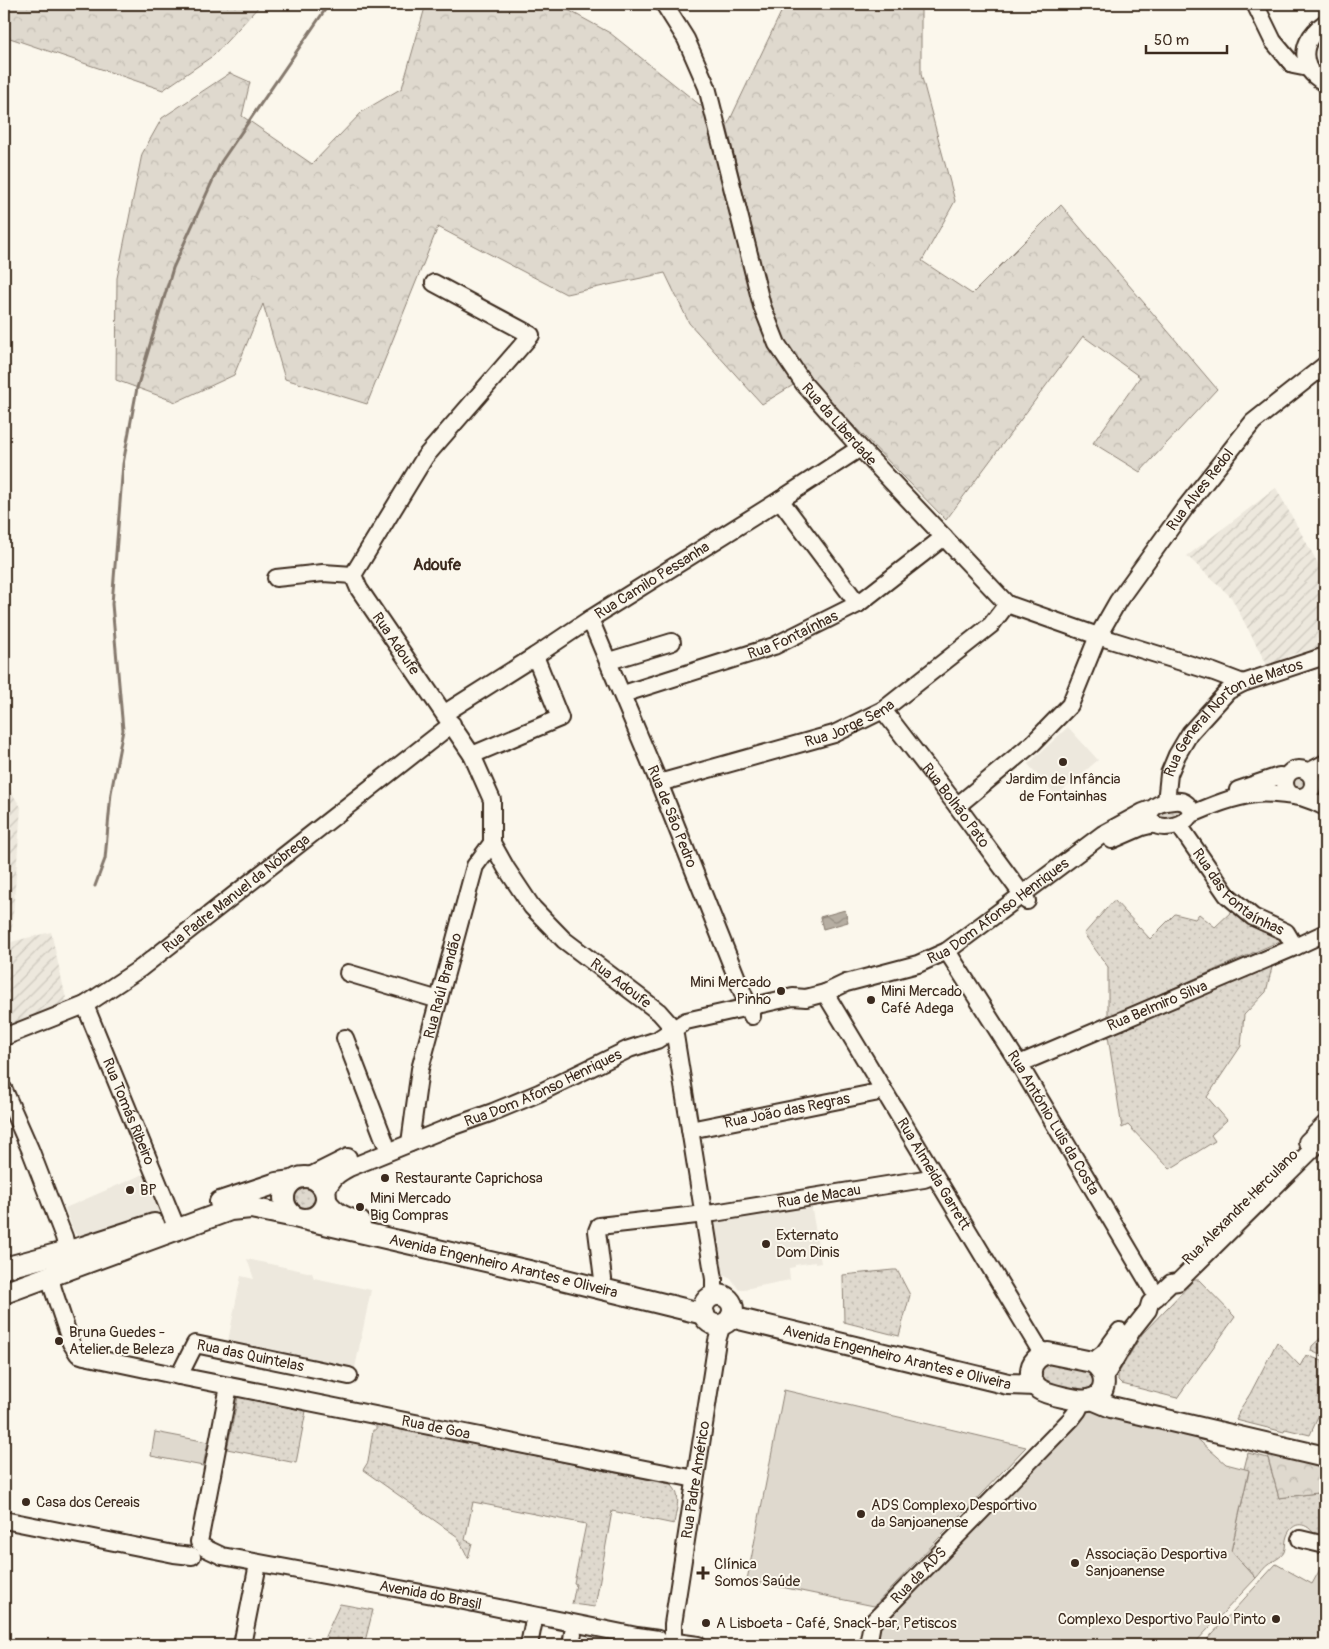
<svg xmlns="http://www.w3.org/2000/svg" width="1329" height="1649" viewBox="0 0 1329 1649" font-family="Pangolin,sans-serif">
<style>
.built{fill:#ede8dd}
.industrial{fill:url(#industrial-furrows)}
.grass{fill:url(#grass-dots);stroke:#8d8276}
.forest{fill:url(#forest-crowns);stroke:#8d8276}
.green{fill:#dfd9ce;stroke:#8d8276}
.water{fill:url(#water-waves);stroke:#85796d}
.lines{fill:none;stroke-linecap:round;stroke-linejoin:round}
.stream{stroke:#85796d;stroke-width:3}
.minor-casing{stroke:#3b2a1e;stroke-width:20}
.major-casing{stroke:#3b2a1e;stroke-width:24}
.minor{stroke:#fbf7ec;stroke-width:16}
.major{stroke:#fbf7ec;stroke-width:20}
.poi-dot{fill:#3b2a1e;stroke:#fbf7ec;stroke-width:2}
.labels{text-anchor:middle;stroke-width:4;stroke-linejoin:round;paint-order:stroke}
.street-label{font-size:15px;fill:#3b2a1e;stroke:#fbf7ec}
.poi-label{font-size:15px;fill:#3b2a1e;stroke:#fbf7ec;text-anchor:start}
.neighbourhood-label{font-size:16px;font-weight:bold;fill:#3b2a1e;stroke:#fbf7ec}
</style>
<defs>
<pattern id="industrial-furrows" width="10" height="10" patternUnits="userSpaceOnUse" patternTransform="scale(1.25)"><rect width="10" height="10" fill="#ede8dd"/><path d="M-1 1l2-2M0 10L10 0M9 11l2-2" fill="none" stroke="#ccc7bd"/></pattern>
<pattern id="grass-dots" width="8" height="8" patternUnits="userSpaceOnUse" patternTransform="scale(1.25)"><rect width="8" height="8" fill="#dfd9ce"/><path d="M2 2h.1M6 6h.1" fill="none" stroke="#c0bab0" stroke-width="1.8" stroke-linecap="round"/></pattern>
<pattern id="forest-crowns" width="20" height="18" patternUnits="userSpaceOnUse" patternTransform="scale(1.25)"><rect width="20" height="18" fill="#dfd9ce"/><path d="M2 6a3 3 0 1 1 6 0M12 15a3 3 0 1 1 6 0" fill="none" stroke="#c0bab0"/></pattern>
<pattern id="water-waves" width="16" height="10" patternUnits="userSpaceOnUse" patternTransform="scale(1.25)"><rect width="16" height="10" fill="#b6aea2"/><path d="M0 5q4-4 8 0t8 0" fill="none" stroke="#958e83"/></pattern>
</defs>
<rect width="100%" height="100%" fill="#fbf7ec"/>
<filter id="ink" filterUnits="userSpaceOnUse"><feTurbulence type="fractalNoise" baseFrequency=".02" numOctaves="2"/><feDisplacementMap in="SourceGraphic" scale="10" xChannelSelector="R" yChannelSelector="G"/><feConvolveMatrix kernelMatrix="1 2 1 2 8 2 1 2 1" color-interpolation-filters="sRGB"/></filter>
<g filter="url(#ink)">
<path class="built" d="M1068 727 1098 760 1056 796 1028 764Z
M146 1173 160 1207V1213L157 1218 84 1239 78 1237 74 1232 65 1208Z
M811 1204 821 1263 815 1264V1262L795 1265V1267L789 1268 790 1280 739 1290 731 1278 719 1274 712 1225 713 1220Z
M247 1259 312 1273 314 1278 371 1290 355 1368 228 1341 241 1276 254 1279Z"/>
<path class="industrial" d="M1276 488 1325 576V635L1317 639 1319 648 1291 655 1268 667 1231 597 1187 556Z
M4 781 21 807 11 942 51 932 67 1003 4 1028Z"/>
<path class="grass" d="M1292 782a8 8 0 1 1 16 0a8 8 0 1 1-16 0Z
M1175 803 1189 812 1162 825 1154 810Z
M1114 900 1150 939 1175 914 1195 919 1199 914 1215 927 1232 911 1280 934V941L1108 1017V967L1084 934Z
M1273 963 1266 992 1244 1015 1241 1046 1207 1097 1227 1120 1211 1135 1215 1141 1170 1169 1128 1125 1122 1128 1108 1036Z
M291 1197a15 15 0 1 1 30 0a15 15 0 1 1-30 0Z
M893 1270H897L910 1295 899 1336 844 1322 843 1275Z
M1194 1280H1199L1235 1317 1177 1398 1122 1384 1118 1380V1374L1142 1334Z
M1325 1334V1357L1311 1351 1312 1346Z
M1277 1342 1300 1366 1306 1355 1325 1362V1402L1310 1435 1285 1429 1284 1432 1236 1420 1239 1411 1250 1394Z
M1045 1361 1089 1369 1097 1379 1090 1392 1046 1385 1038 1372Z
M238 1397 306 1411 296 1463 227 1449Z
M376 1424 670 1484C683 1494 676 1509 674 1524L612 1511 595 1607 572 1604 576 1584 574 1583 586 1524 473 1502 465 1540 472 1543 468 1558 458 1537 363 1470 368 1462 373 1430H376Z
M1248 1453 1268 1458 1279 1498 1317 1493 1325 1475V1538L1315 1536C1308 1522 1293 1520 1287 1536 1285 1541 1286 1547 1284 1552 1281 1558 1274 1560 1269 1564 1264 1567 1260 1574 1256 1578L1231 1551 1249 1471 1244 1469Z
M340 1604 373 1610 364 1645H302L307 1636 322 1643Z"/>
<path class="forest" d="M4 4H261L214 55 163 90 4 36Z
M426 4H560L559 5 610 33 705 109 752 301 772 353 795 384 762 404 689 323 665 273 566 294 438 227 367 404 285 379 263 304 234 375 176 402 116 380 117 278 142 154 162 118 230 73 250 82 242 116 312 164 363 111 402 88Z
M785 4H921V74L955 201 922 261 972 294 1061 205 1217 389 1140 472 1093 443 1140 377 1083 336 946 520 806 377 777 331 727 126Z
M1272 1452 1325 1466V1475L1317 1493 1279 1498 1268 1458Z"/>
<path class="green" d="M784 1390 1026 1447 874 1606 747 1580Z
M1087 1410 1193 1435 1226 1464 1249 1470 1231 1551 1256 1578 1193 1645H876L878 1627Z
M155 1432 208 1442 203 1466 151 1456Z
M1324 1562 1325 1645H1202L1276 1564 1312 1584Z"/>
<path class="water" d="M845 910 848 922 823 929 820 917Z"/>
<g class="lines">
<path class="stream" d="M95 886 105 859 111 793 123 730 112 604 123 464 137 388 173 268 221 162 329 4"/>
<g class="minor-casing">
<g id="minor">
<path id="s1" d="M664 4 686 39 707 87 762 306 777 344 804 384 860 448 1007 604 1098 636 1214 672 1243 683"/>
<path d="M1255 4 1273 41 1293 65 1308 68"/>
<path d="M1325 23C1311 33 1300 48 1308 67 1311 74 1319 79 1325 83"/>
<path id="s2" d="M434 283 531 335 425 457 353 575 359 589 472 755 492 800V843L506 868 532 907 564 940 659 1012 674 1029"/>
<path d="M780 500 858 604"/>
<path d="M276 578 323 573 353 575"/>
<path id="s3" d="M590 619 659 783 752 1016"/>
<path d="M609 661 672 642"/>
<path id="s4" d="M623 694 774 646 858 604 944 537"/>
<path id="s5" d="M883 710 957 806 1027 901"/>
<path id="s6" d="M445 713 535 656 590 619 780 500 860 448"/>
<path d="M472 755 560 718 535 656"/>
<circle cx="1299" cy="783" r="14"/>
<path d="M1308 772 1325 763"/>
<path id="s7" d="M659 783 834 734 883 710 991 625 1007 604"/>
<path d="M1238 790 1279 776 1286 777"/>
<path d="M1301 797 1315 802 1325 807"/>
<path d="M1174 801C1183 800 1189 803 1191 812 1186 826 1164 831 1152 823L1149 815C1153 804 1163 802 1174 801Z"/>
<path id="s8" d="M1166 802 1169 774 1177 755 1190 733 1228 691 1243 683 1325 656"/>
<path id="s9" d="M957 806 1033 743 1070 705 1098 636 1118 601 1185 508 1253 422 1325 365"/>
<path d="M1190 815C1211 806 1232 797 1255 794 1268 792 1282 795 1295 796"/>
<path id="s10" d="M1183 831 1227 895 1253 917 1286 932 1295 947 1325 933"/>
<path d="M1112 840 1142 827 1154 824"/>
<path id="s11" d="M947 951 1019 1064 1157 1297"/>
<path d="M348 973 439 1000"/>
<path id="s12" d="M825 993 1043 1355"/>
<path id="s13" d="M85 1005 177 1229"/>
<path d="M674 1029 714 1279V1296"/>
<path id="s14" d="M4 1037 85 1005 141 968 452 724"/>
<path d="M345 1038 385 1142"/>
<path id="s15" d="M1019 1064 1295 947"/>
<path d="M4 1090 30 1149 64 1237 67 1250"/>
<path id="s16" d="M690 1130 874 1093 882 1089"/>
<path d="M1307 1142 1325 1124"/>
<path id="s17" d="M410 1143 420 1069 475 866 492 843"/>
<path d="M308 1177 348 1157"/>
<path id="s18" d="M326 1192C332 1179 337 1174 349 1168L445 1129 493 1112 539 1093 629 1049 657 1040 686 1021 793 997 806 998 825 993 846 983 918 964 947 951 1103 834 1143 812 1151 809"/>
<path id="s19" d="M50 1275 53 1289 71 1343 78 1354 84 1356 179 1376 195 1344 349 1376"/>
<path id="s20" d="M603 1279 597 1231 599 1226 714 1213 924 1179 934 1175"/>
<path d="M1092 1362 1104 1353 1120 1331"/>
<path id="s21" d="M179 1376 695 1479"/>
<path d="M1104 1378 1133 1329 1148 1310 1150 1303 1171 1283 1178 1282 1325 1137"/>
<path d="M4 1520 174 1554 192 1556"/>
<path d="M1300 1539 1325 1545"/>
<path d="M199 1542 229 1386"/>
<path id="s22" d="M205 1548 222 1556 454 1599 637 1636 658 1639"/>
<path id="s23" d="M673 1636V1624L717 1341 722 1324"/>
<path d="M676 1642 698 1645"/>
<path d="M242 1645 257 1569"/>
<path d="M529 1645 533 1625"/>
<path d="M571 1645 573 1633"/>
<path id="s24" d="M868 1645 872 1623 1071 1419 1078 1410 1082 1401"/>
</g>
</g>
<g class="major-casing">
<g id="major">
<circle cx="305" cy="1198" r="21"/>
<path d="M326 1201C335 1214 345 1218 360 1222"/>
<path d="M220 1202 277 1183 292 1181"/>
<path id="s25" d="M303 1219 529 1271 704 1314"/>
<path d="M4 1268 83 1247 154 1224"/>
<path d="M4 1293 230 1210 251 1208 295 1217"/>
<circle cx="718" cy="1310" r="15"/>
<path id="s26" d="M731 1317 1008 1384 1035 1385"/>
<path d="M1048 1353 1092 1362C1108 1371 1109 1397 1088 1400 1080 1402 1046 1394 1039 1389 1034 1385 1030 1379 1031 1372 1031 1362 1038 1356 1048 1353Z"/>
<path d="M1092 1399 1111 1407 1325 1457"/>
</g>
</g>
<use href="#minor" class="minor"/>
<use href="#major" class="major"/>
</g>
</g>
<g class="poi-dot">
<circle cx="1063" cy="762" r="5"/>
<circle cx="781" cy="991" r="5"/>
<circle cx="871" cy="1000" r="5"/>
<circle cx="385" cy="1178" r="5"/>
<circle cx="130" cy="1190" r="5"/>
<circle cx="360" cy="1207" r="5"/>
<circle cx="766" cy="1244" r="5"/>
<circle cx="59" cy="1341" r="5"/>
<circle cx="26" cy="1502" r="5"/>
<circle cx="861" cy="1514" r="5"/>
<circle cx="1075" cy="1563" r="5"/>
<path d="M700.5 1565.5h5v5h5v5h-5v5h-5v-5h-5v-5h5z"/>
<circle cx="1276" cy="1619" r="5"/>
<circle cx="706" cy="1623" r="5"/>
</g>
<g class="labels">
<g class="street-label">
<text dy="5" stroke="none"><textPath href="#s1" startOffset="462">Rua da Liberdade</textPath></text>
<text dy="5" stroke="none"><textPath href="#s9" startOffset="405">Rua Alves Redol</textPath></text>
<text dy="5" stroke="none"><textPath href="#s6" startOffset="246">Rua Camilo Pessanha</textPath></text>
<text dy="5" stroke="none"><textPath href="#s4" startOffset="180">Rua Fontaínhas</textPath></text>
<text dy="5" stroke="none"><textPath href="#s2" startOffset="491">Rua Adoufe</textPath></text>
<text dy="5" stroke="none"><textPath href="#s7" startOffset="200">Rua Jorge Sena</textPath></text>
<text dy="5" stroke="none"><textPath href="#s8" startOffset="118">Rua General Norton de Matos</textPath></text>
<text dy="5" stroke="none"><textPath href="#s5" startOffset="120">Rua Bolhão Pato</textPath></text>
<text dy="5" stroke="none"><textPath href="#s3" startOffset="214">Rua de São Pedro</textPath></text>
<text dy="5" stroke="none"><textPath href="#s10" startOffset="84">Rua das Fontaínhas</textPath></text>
<text dy="5" stroke="none"><textPath href="#s14" startOffset="275">Rua Padre Manuel da Nóbrega</textPath></text>
<text dy="5" stroke="none"><textPath href="#s18" startOffset="739">Rua Dom Afonso Henriques</textPath></text>
<text dy="5" stroke="none"><textPath href="#s2" startOffset="911">Rua Adoufe</textPath></text>
<text dy="5" stroke="none"><textPath href="#s17" startOffset="161">Rua Raúl Brandão</textPath></text>
<text dy="5" stroke="none"><textPath href="#s15" startOffset="150">Rua Belmiro Silva</textPath></text>
<text dy="5" stroke="none"><textPath href="#s18" startOffset="244">Rua Dom Afonso Henriques</textPath></text>
<text dy="5" stroke="none"><textPath href="#s13" startOffset="115">Rua Tomás Ribeiro</textPath></text>
<text dy="5" stroke="none"><textPath href="#s16" startOffset="99">Rua João das Regras</textPath></text>
<text dy="5" stroke="none"><textPath href="#s11" startOffset="202">Rua António Luis da Costa</textPath></text>
<text dy="5" stroke="none"><textPath href="#s12" startOffset="211">Rua Almeida Garrett</textPath></text>
<text dy="5" stroke="none"><textPath href="#s20" startOffset="276">Rua de Macau</textPath></text>
<text transform="translate(1240 1207) rotate(-45)" y="5">Rua Alexandre Herculano</text>
<text dy="5" stroke="none"><textPath href="#s25" startOffset="206">Avenida Engenheiro Arantes e Oliveira</textPath></text>
<text dy="5" stroke="none"><textPath href="#s26" startOffset="171">Avenida Engenheiro Arantes e Oliveira</textPath></text>
<text dy="5" stroke="none"><textPath href="#s19" startOffset="280">Rua das Quintelas</textPath></text>
<text dy="5" stroke="none"><textPath href="#s21" startOffset="262">Rua de Goa</textPath></text>
<text dy="5" stroke="none"><textPath href="#s23" startOffset="158">Rua Padre Américo</textPath></text>
<text dy="5" stroke="none"><textPath href="#s24" startOffset="89">Rua da ADS</textPath></text>
<text dy="5" stroke="none"><textPath href="#s22" startOffset="231">Avenida do Brasil</textPath></text>
</g>
<g class="poi-label">
<text x="1063" y="784" text-anchor="middle">Jardim de Infância<tspan x="1063" dy="17">de Fontainhas</tspan></text>
<text x="771" y="987" text-anchor="end">Mini Mercado<tspan x="771" dy="17">Pinho</tspan></text>
<text x="881" y="996">Mini Mercado<tspan x="881" dy="17">Café Adega</tspan></text>
<text x="395" y="1183">Restaurante Caprichosa</text>
<text x="140" y="1195">BP</text>
<text x="370" y="1203">Mini Mercado<tspan x="370" dy="17">Big Compras</tspan></text>
<text x="776" y="1240">Externato<tspan x="776" dy="17">Dom Dinis</tspan></text>
<text x="69" y="1337">Bruna Guedes -<tspan x="69" dy="17">Atelier de Beleza</tspan></text>
<text x="36" y="1507">Casa dos Cereais</text>
<text x="871" y="1510">ADS Complexo Desportivo<tspan x="871" dy="17">da Sanjoanense</tspan></text>
<text x="1085" y="1559">Associação Desportiva<tspan x="1085" dy="17">Sanjoanense</tspan></text>
<text x="714" y="1569">Clínica<tspan x="714" dy="17">Somos Saúde</tspan></text>
<text x="1266" y="1624" text-anchor="end">Complexo Desportivo Paulo Pinto</text>
<text x="716" y="1628">A Lisboeta - Café, Snack-bar, Petiscos</text>
</g>
<g class="neighbourhood-label">
<text x="437" y="570">Adoufe</text>
</g>
</g>
<rect width="1329" height="1649" fill="none" stroke="#fbf7ec" stroke-width="20"/>
<rect x="10" y="10" width="1309" height="1629" fill="none" stroke="#3b2a1e" stroke-width="2" filter="url(#ink)"/>
<path d="M1146 45v8h81v-8" fill="none" stroke="#3b2a1e" stroke-width="2.5"/>
<text x="1154" y="45" font-size="15" fill="#3b2a1e" stroke="#fbf7ec" stroke-width="4" paint-order="stroke">50 m</text>
</svg>
